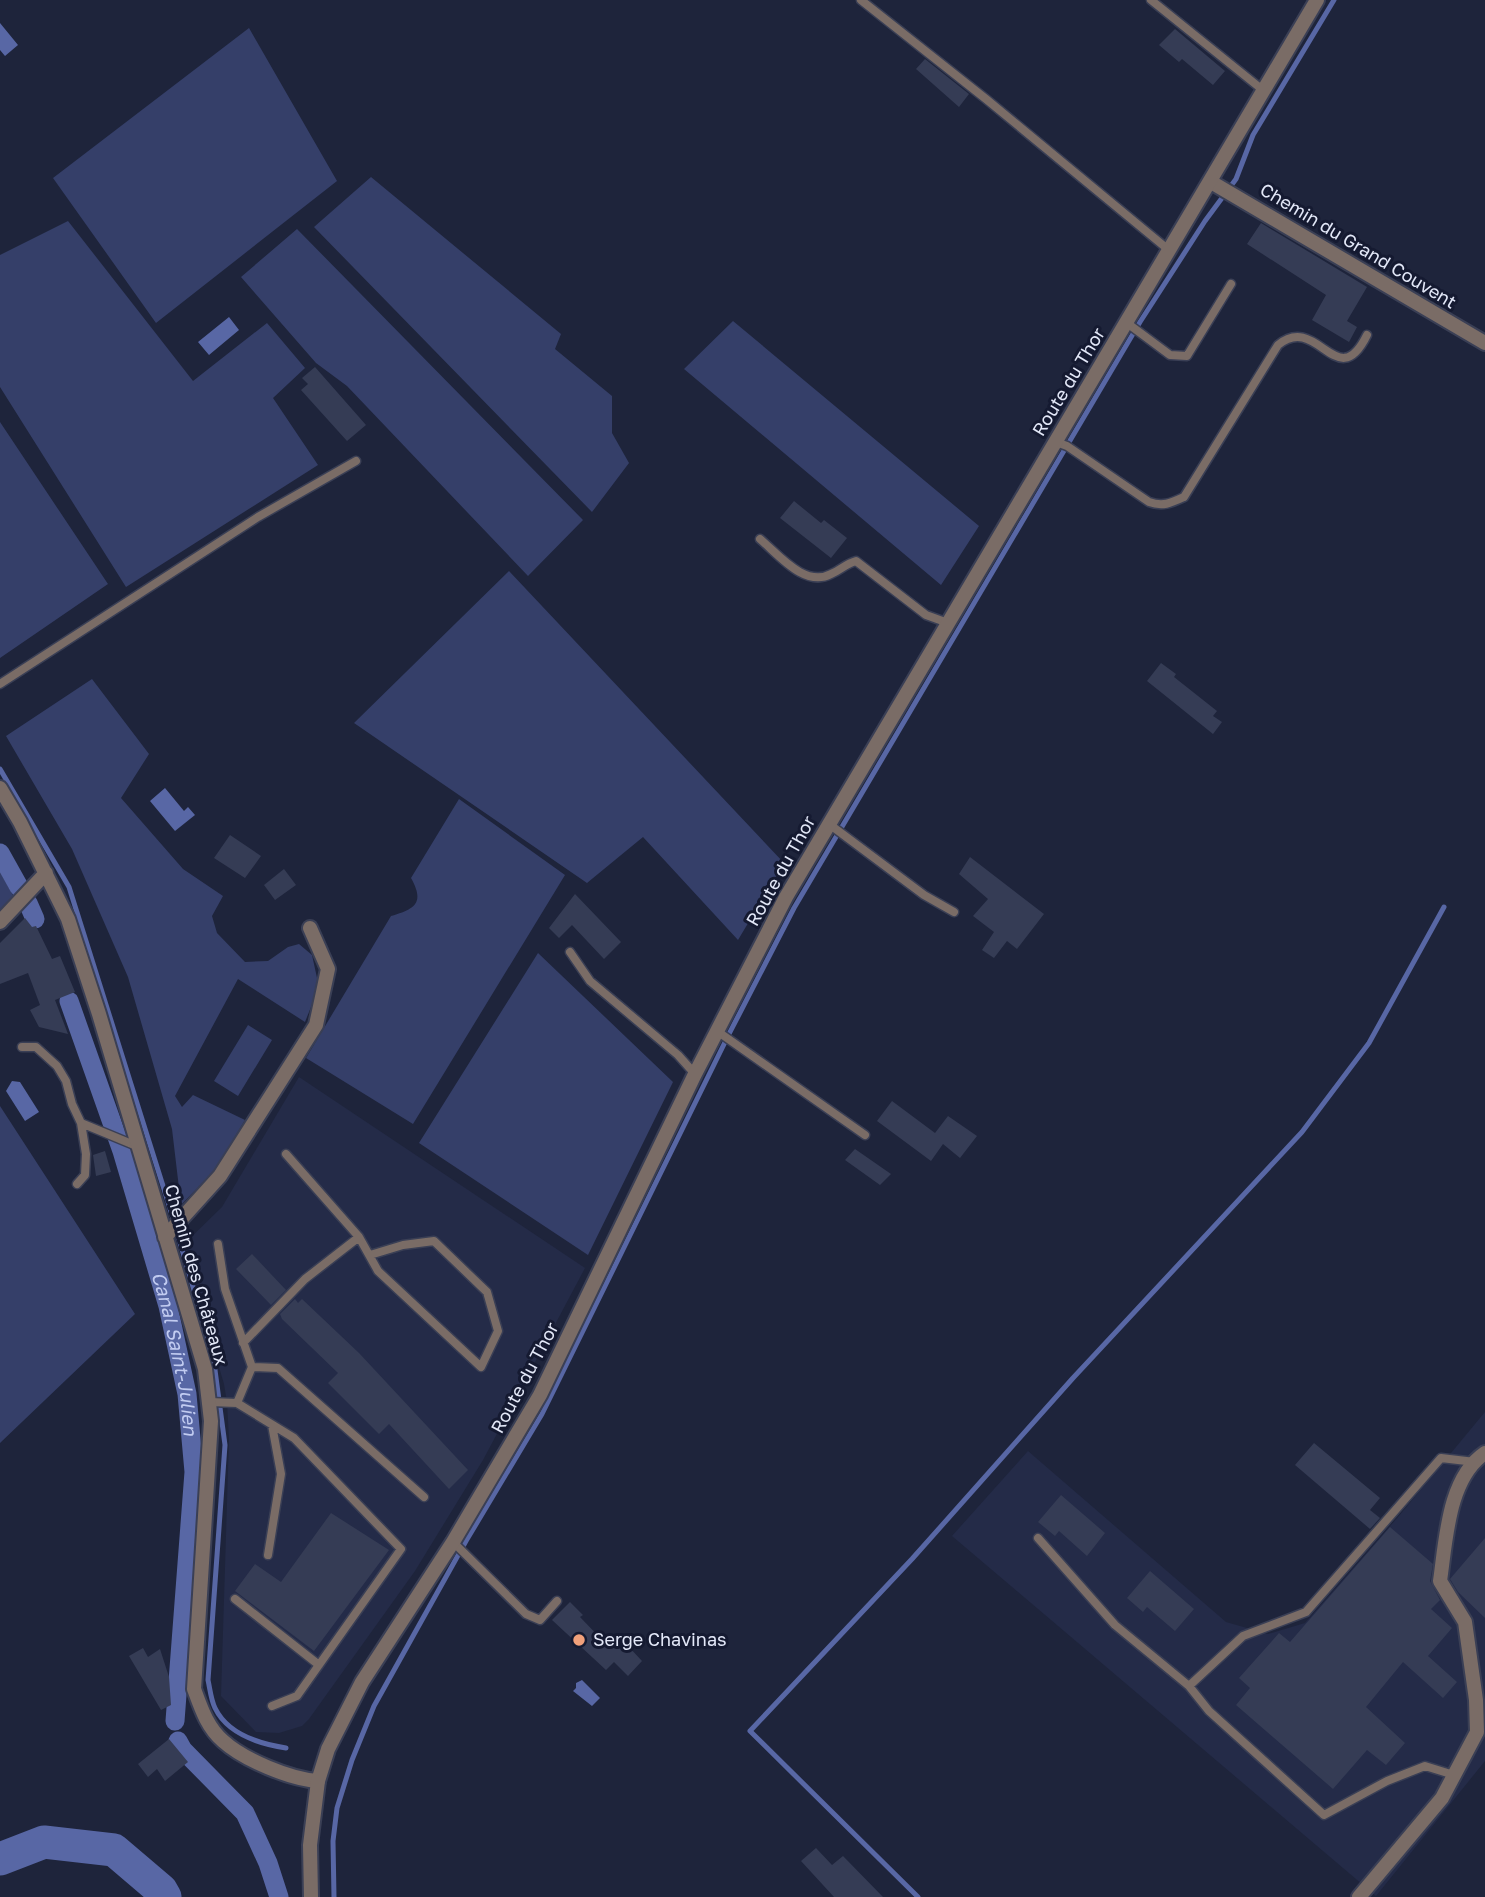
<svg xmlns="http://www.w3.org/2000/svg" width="1485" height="1897" viewBox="0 0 1485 1897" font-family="'Golos Text',sans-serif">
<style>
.built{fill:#242b48}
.green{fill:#353f69}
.water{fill:#5867a5}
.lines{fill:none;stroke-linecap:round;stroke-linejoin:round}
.stream{stroke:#5867a5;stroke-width:5}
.canal{stroke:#5867a5;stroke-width:19}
.river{stroke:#5867a5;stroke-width:33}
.building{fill:#353c55}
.service-casing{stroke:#3a3f55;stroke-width:11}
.minor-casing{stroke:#3a3f55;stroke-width:18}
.tertiary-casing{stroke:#3a3f55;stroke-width:18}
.service{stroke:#7a6c66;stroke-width:8}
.minor{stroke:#7a6c66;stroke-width:14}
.tertiary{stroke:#7a6c66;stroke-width:14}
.poi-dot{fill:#f1a17b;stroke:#151a31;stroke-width:2.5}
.labels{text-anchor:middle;stroke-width:6;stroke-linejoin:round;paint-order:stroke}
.street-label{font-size:18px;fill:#e3e8f8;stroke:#151a31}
.poi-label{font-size:18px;fill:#e3e8f8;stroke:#151a31;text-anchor:start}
.water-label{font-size:19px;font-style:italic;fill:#c2ccf1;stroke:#151a31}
</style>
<rect width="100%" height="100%" fill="#1e243b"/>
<path class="built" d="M299 1077 585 1268 483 1460 415 1571 309 1719 302 1726 279 1733 256 1732 221 1696 229 1439 227 1402 224 1384 183 1245 222 1207Z
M1485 1412V1761L1376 1896 952 1536 1028 1451 1226 1622 1268 1634 1305 1623 1398 1517Z"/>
<path class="green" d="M249 28 337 181 156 323 53 178Z
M371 177 561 334 555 349 612 396V433L629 463 592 512 314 227Z
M68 221 193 381 267 323 305 368 273 398 318 465 126 587 0 387V255Z
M297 229 583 520 528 576 347 386 316 363 241 277Z
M733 321 979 526 941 585 684 369Z
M0 422 108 584 0 658Z
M509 571 784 863 738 940 643 837 587 883 354 723Z
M92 679 149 754 121 798 183 869 223 896 212 916 217 933 245 962 268 961 288 947 299 944 312 955 319 987 305 1022 238 979 175 1096 182 1107 193 1095 245 1120 215 1170 181 1205 172 1129 128 977 72 849 6 736Z
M459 799 565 875 413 1124 306 1058 391 916C415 909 425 903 411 878Z
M0 872 14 897 0 913Z
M538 953 673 1082 588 1255 419 1143Z
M248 1025 272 1040 238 1096 214 1081Z
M0 1106 135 1314 0 1443Z"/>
<path class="water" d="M0 23 18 45 5 56 0 50Z
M229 317 239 330 209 355 198 342Z
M165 788 184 811 188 807 195 815 175 831 150 801Z
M12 1081 20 1082 39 1112 25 1121 6 1091Z
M582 1680 600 1698 592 1706 573 1691 576 1688V1683Z"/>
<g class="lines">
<path class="stream" d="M0 769 69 887 169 1205 213 1355 225 1445 208 1680C210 1689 211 1700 215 1708 228 1735 260 1744 286 1748
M334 1897 333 1841 337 1808 352 1760 374 1706 466 1541 542 1414 730 1032 794 908 1140 322 1205 221 1236 179 1253 135 1334 0
M918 1897 750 1731 912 1559 1073 1378 1302 1132 1369 1043 1444 907"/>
<g class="canal">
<path d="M0 853 19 887"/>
<path d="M28 903 35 919"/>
<path id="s1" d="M69 1001 122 1151 168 1306 187 1394 194 1472 175 1721"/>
<path d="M178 1741 183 1750 245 1813 268 1863 279 1897"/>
</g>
<path class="river" d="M0 1859 44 1842 114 1850 161 1890 165 1897"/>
</g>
<path class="building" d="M1175 29 1225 71 1213 85 1182 59 1179 62 1159 45Z
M925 59 969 94 959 107 916 69Z
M1261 223 1367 287 1347 321 1357 327 1349 342 1312 320 1326 295 1247 244Z
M315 367 366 425 347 441 301 390 308 384 302 378Z
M794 501 821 523 824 520 847 538 831 558 780 518Z
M1161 663 1176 674 1174 677 1217 711 1213 716 1222 722 1213 734 1147 681Z
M230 835 261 856 245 878 214 858Z
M970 857 1044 914 1017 949 1007 941 994 958 982 950 994 932 973 916 988 899 959 874Z
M284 869 296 885 275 900 264 885Z
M575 894 621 942 604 959 572 925 559 938 549 928Z
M25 918 32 927 36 926 52 959 60 956 75 992 55 1000 68 1034 39 1027 30 1010 40 1005 28 973 0 984V943Z
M892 1101 935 1133 948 1116 977 1136 960 1158 943 1144 931 1161 877 1121Z
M855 1149 891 1174 880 1185 845 1160Z
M105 1151 111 1172 96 1176 93 1155Z
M252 1254 286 1290 271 1305 236 1269Z
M295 1299 298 1303 302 1299 359 1353 468 1470 449 1489 389 1424 379 1434 328 1383 338 1373 282 1319 280 1314Z
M1314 1443 1380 1498 1370 1510 1380 1518 1370 1529 1295 1465Z
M1061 1495 1105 1533 1087 1556 1059 1531 1055 1536 1038 1522Z
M331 1513 389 1550 314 1651 235 1591 255 1564 281 1582Z
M1390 1527 1433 1564 1430 1581 1440 1600 1431 1609 1452 1628 1428 1656 1457 1682 1443 1698 1403 1662 1366 1707 1405 1743 1386 1765 1367 1750 1333 1789 1236 1705 1250 1688 1239 1678 1279 1633 1290 1642Z
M1485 1538V1618L1458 1592 1450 1579Z
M1150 1571 1194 1609 1175 1631 1147 1607 1143 1612 1127 1598Z
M570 1602 583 1615 580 1617 605 1643 616 1633 642 1661 628 1676 614 1662 606 1670 552 1620Z
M143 1648 148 1657 160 1649 169 1677 171 1705 161 1710 129 1656Z
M169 1739 188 1762 165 1781 157 1769 148 1777 138 1764Z
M816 1848 832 1865 843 1856 883 1897H834L801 1861Z"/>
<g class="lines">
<g class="service-casing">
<path id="service" d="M861 0 986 99 1170 251
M1151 0 1264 91
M1127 323 1170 355 1187 356 1231 284
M1056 442 1067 446 1149 502C1163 507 1171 503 1184 497L1278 345C1318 312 1337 396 1367 335
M760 539C779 555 805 588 831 574 841 570 845 564 856 561L926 615 948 623
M0 684 258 517 356 461
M829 824 924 895 954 912
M570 952 590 981 678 1055 695 1074
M717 1031 865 1135
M22 1047H36L57 1066 66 1081 72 1104 81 1123 139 1147
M286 1154 359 1237
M77 1184 85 1175 86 1154 81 1123
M218 1244 225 1289 252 1367 237 1403
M243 1343 305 1279 359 1237 378 1271 481 1367 498 1331 487 1292 434 1241 403 1245 370 1255
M252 1367 278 1368 424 1497
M209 1402 237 1403 294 1438 401 1549 297 1696 272 1706
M1038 1538 1115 1625 1189 1686 1209 1711 1324 1815 1387 1781 1425 1766 1454 1775
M453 1542 526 1614 540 1620 557 1601
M268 1555 281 1474 272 1425
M235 1599 319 1665
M1189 1686 1243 1636 1306 1612 1441 1458 1475 1462"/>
</g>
<g class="minor-casing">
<path id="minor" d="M1211 182 1485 343
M0 788 20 822 68 919 99 1014 205 1369 211 1421 194 1689C201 1708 207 1727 223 1741 244 1760 290 1779 318 1781
M0 922 46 873
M165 1237 220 1176 316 1025 328 969 310 928
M1359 1897 1442 1798 1477 1732 1476 1700 1465 1622 1440 1581C1446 1540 1448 1478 1485 1453"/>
</g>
<g class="tertiary-casing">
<path id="tertiary" d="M311 1897 310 1845 318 1781 328 1749 362 1682 453 1542 540 1395 695 1074 786 897 1317 0"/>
</g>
<use href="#service" class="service"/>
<use href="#minor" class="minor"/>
<use href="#tertiary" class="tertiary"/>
</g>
<circle class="poi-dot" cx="579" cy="1640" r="7"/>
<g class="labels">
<g class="street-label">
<text transform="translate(1358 246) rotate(31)" y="6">Chemin du Grand Couvent</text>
<text transform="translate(1069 382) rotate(-59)" y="6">Route du Thor</text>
<text transform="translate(781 871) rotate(-61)" y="6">Route du Thor</text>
<text transform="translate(196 1275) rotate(74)" y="6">Chemin des Châteaux</text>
<text transform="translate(525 1378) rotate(-62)" y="6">Route du Thor</text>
</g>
<g class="poi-label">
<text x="593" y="1646">Serge Chavinas</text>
</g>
<g class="water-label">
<text dy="7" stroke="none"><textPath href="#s1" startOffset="369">Canal Saint-Julien</textPath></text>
</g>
</g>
</svg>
